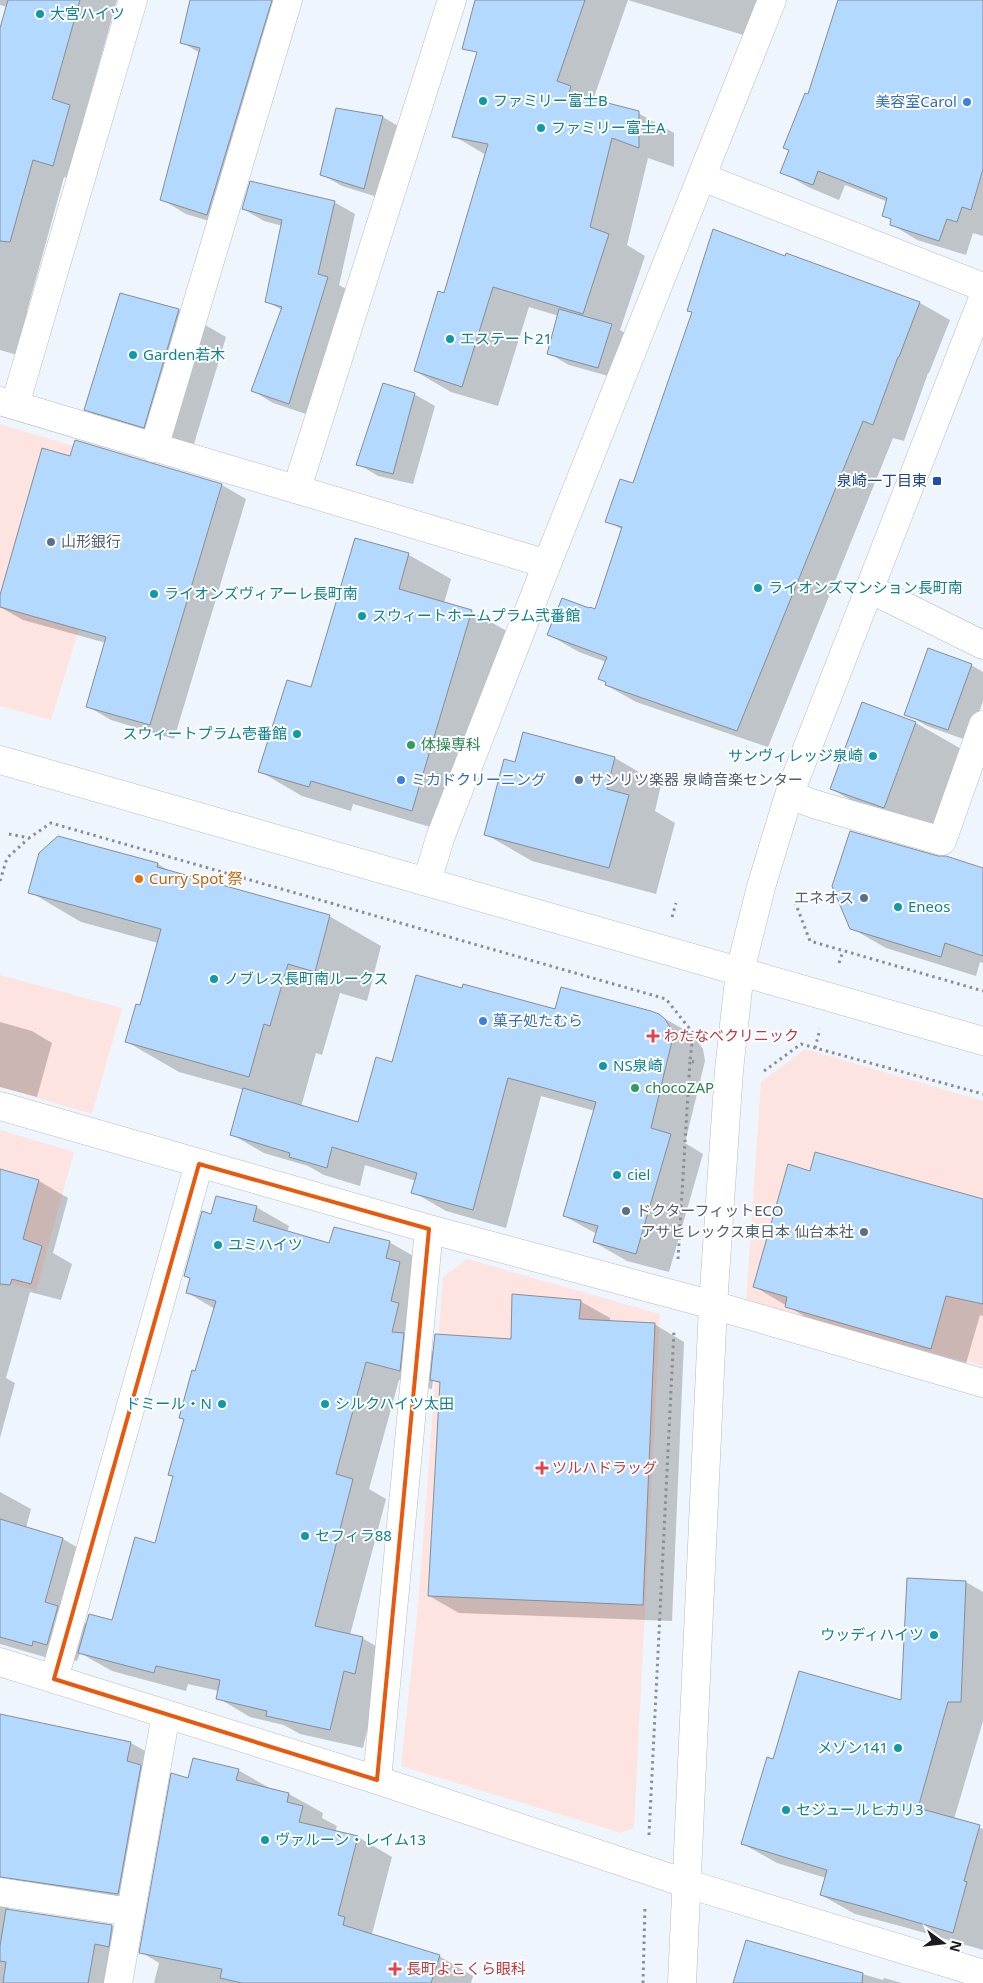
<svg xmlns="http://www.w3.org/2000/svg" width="983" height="1983" viewBox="0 0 983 1983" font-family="'Noto Sans','Noto Sans JP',sans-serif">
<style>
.commercial{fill:#fee4e0}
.shadow{fill:#0003}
.building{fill:#b4d9ff;stroke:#878d93}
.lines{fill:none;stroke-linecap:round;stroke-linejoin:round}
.minor-casing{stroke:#b6bcc2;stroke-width:29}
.path{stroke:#8a8e92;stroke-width:3;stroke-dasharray:2.5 4;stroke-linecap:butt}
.minor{stroke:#fff;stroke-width:28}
.marked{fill:none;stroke:#e8590c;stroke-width:4;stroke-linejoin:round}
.culture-dot{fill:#0f9aa8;stroke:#fff;stroke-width:2}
.shop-dot{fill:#3f7fe0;stroke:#fff;stroke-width:2}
.transit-dot{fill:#1a4fb4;stroke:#fff;stroke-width:2}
.service-dot{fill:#5c6f8a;stroke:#fff;stroke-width:2}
.leisure-dot{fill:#2e9e5b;stroke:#fff;stroke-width:2}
.food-dot{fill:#e8710a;stroke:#fff;stroke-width:2}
.health-dot{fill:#e0444e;stroke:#fff;stroke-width:2}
.labels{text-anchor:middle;stroke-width:4;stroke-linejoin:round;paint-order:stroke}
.culture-label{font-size:15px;fill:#0d838f;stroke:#fff;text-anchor:start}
.shop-label{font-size:15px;fill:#366cbe;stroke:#fff;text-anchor:start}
.transit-label{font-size:15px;fill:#164399;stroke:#fff;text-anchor:end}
.service-label{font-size:15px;fill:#4e5e75;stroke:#fff;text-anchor:start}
.leisure-label{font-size:15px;fill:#27864d;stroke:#fff;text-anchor:start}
.food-label{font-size:15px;fill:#c56008;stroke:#fff;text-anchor:start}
.health-label{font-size:15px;fill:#be3a42;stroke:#fff;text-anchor:start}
</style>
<rect width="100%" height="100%" fill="#eff5fc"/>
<path class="commercial" d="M0 424 124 461 77 636 51 720 0 706Z
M0 975 122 1008 92 1114 0 1087Z
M805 1049 983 1101V1366L746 1302 761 1082Z
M0 1130 74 1152 36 1290 0 1281Z
M467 1259 660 1314 634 1827 621 1833 401 1766 418 1606 443 1277Z"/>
<path class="shadow" d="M0 0H117L85 114 101 124 85 183 64 177 27 311 52 326 42 362 0 350V33L7 7 0 5Z
M192 0H302L232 228 186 214 161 199 200 53 181 42Z
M507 0H782L770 43 628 0 593 100 638 113 674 133V167L648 158 627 245 645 256 620 330 632 337 619 379 569 365 548 353 559 316 529 307 498 406 451 392 415 371 445 295 486 155 454 136Z
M839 0H983V236L973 233 966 255 917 240 891 224 892 220 883 215 888 202 845 185 839 200 808 187 782 172Z
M337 109 383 117 403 129 384 199 342 186 321 174Z
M334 202 355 214 339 285 348 290 309 415 273 403 253 391 282 310 266 301 283 226 264 221 243 209Z
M787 254 920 303 950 320 929 373H928L904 441 893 438 768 747 636 702 606 685V662L579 652 549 635 596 610 623 530 607 521 634 485Z
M120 294 179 310 226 337 191 454 132 436 85 409Z
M414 394 435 406 413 484 378 476 358 464Z
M70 458 222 485 246 499 174 739 111 720 87 706 106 643 23 620 0 607V600Z
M356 539 409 555 451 579 444 603 471 611 514 635 454 834 353 804 351 811 302 796 259 771 312 689Z
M971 665 983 672V701L969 741 927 726 906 714Z
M863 704 916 723 963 750 931 834 878 815 831 789Z
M615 758 661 785 655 811 675 823 656 894 532 861 485 834 516 764Z
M158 864 173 873 329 916 381 946 367 1001 340 993 322 1055 316 1053 301 1107 359 1124 393 1063 463 990 556 1011 658 1015 692 1034 703 1049 705 1061 685 1143 703 1154 669 1272 627 1261 594 1242 597 1234 564 1216 595 1111 541 1096 506 1228 446 1211 413 1192 416 1181 365 1165 360 1186 324 1175 308 1166 264 1153 231 1134 244 1090 179 1072 127 1042 141 1006 158 943 81 922 30 892Z
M983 869V963L980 962 976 976 886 948 851 928Z
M0 1022 32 1031 52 1043 37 1097 0 1087Z
M0 1171 39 1181 68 1198 53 1253 72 1264 61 1300 30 1292 6 1378 15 1383 0 1438Z
M811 1172 983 1200V1316L980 1315 965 1367 821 1326 755 1287Z
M256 1207 289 1226 287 1233 330 1245 389 1242 422 1261 425 1347 434 1352 512 1340 580 1301 610 1318V1322L654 1324 684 1342 672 1621 459 1613 429 1596 442 1384 433 1380 432 1389 399 1380 369 1489 386 1499 350 1635 362 1638 395 1657 377 1689 363 1748 300 1734 284 1725 250 1717 218 1698 219 1691 188 1684 186 1691 112 1671 80 1653 77 1661 63 1657 62 1662 0 1644V1492L31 1509 26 1528 63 1539 92 1556 75 1617 87 1624 113 1622 156 1544 174 1477 169 1474 185 1420 180 1418 215 1309 188 1293 191 1279 185 1276 212 1215Z
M966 1582 983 1592V1721L954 1819 983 1829V1950L904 1927 855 1914 821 1895 826 1878 777 1863 743 1844 774 1761 902 1702Z
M0 1729 131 1743 154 1756 142 1907 8 1903 9 1910 112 1926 136 1940 114 1983H0Z
M238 1770 273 1790 289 1794 323 1813 322 1818 337 1826 335 1832 358 1837 392 1857 372 1934 439 1956 473 1976 471 1983H154L159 1963 141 1952 189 1779Z
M747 1941 883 1980 884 1978 902 1983H735Z"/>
<path class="building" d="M8 0H80L52 99 70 105 53 166 33 160 10 242 0 241V28Z
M190 0H272L207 215 160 200 200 48 180 43Z
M475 0H585L557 81 571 86 569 93 639 111V148L612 138 590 227 609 234 583 314 493 287 462 387 414 371 438 291 444 293 488 144 452 137 477 52 462 49Z
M838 0H983V169L971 210 962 207 957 222 947 219 939 241 890 225 891 219 882 216 887 198 818 171 813 185 780 173 789 150 783 148 805 93 808 94Z
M336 108 383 116 364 189 320 175Z
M250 181 335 201 318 274 328 277 289 404 251 391 282 307 265 302 282 220 242 209Z
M713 229 785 256 786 253 920 302 899 357H898L873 425 863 421 737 731 605 685 606 682 598 679 607 657 547 635 562 598 589 608 590 607 595 609 622 527 605 522 620 479 633 483 692 312 687 311Z
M120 293 179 309 144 428 84 410Z
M559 309 612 324 598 368 547 354Z
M383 383 415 393 393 474 356 465Z
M75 440 222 484 150 725 86 707 106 637 0 607V595L42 448 70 456Z
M355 538 409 553 399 589 472 610 412 811 311 781 309 787 258 772 287 680 311 687Z
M928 648 972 664 948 730 904 715Z
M862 702 916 722 884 808 830 789Z
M523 732 615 757 607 789 629 795 609 868 484 835 504 759 515 762Z
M850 831 938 856H946L983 868V956L945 943 941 957 850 929 832 886Z
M58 836 158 863 157 867 330 915 315 972 288 964 270 1026 264 1024 249 1077 125 1042 136 1004 140 1005 161 929 28 893 39 853Z
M416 975 462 988 463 984 555 1009 561 987 651 1011 659 1014 665 1019 671 1029 672 1041 651 1128 671 1134 636 1254 593 1242 598 1226 563 1216 596 1102 508 1078 473 1210 411 1193 417 1173 332 1147 327 1168 289 1157 290 1153 230 1135 243 1088 358 1122 376 1057 392 1062Z
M815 1152 983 1199V1304L946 1296 931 1349 785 1307 787 1297 753 1287 788 1164 810 1171Z
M0 1169 39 1180 23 1239 42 1246 31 1284 12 1279 10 1285 0 1284Z
M216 1196 257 1206 253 1221 329 1243 334 1227 390 1241 386 1258 400 1262 391 1301 399 1303 392 1332 404 1333 400 1371 366 1362 336 1474 353 1479 315 1626 363 1637 355 1674 344 1671 330 1730 266 1716 267 1711 216 1699 220 1680 156 1666 154 1673 78 1653 89 1614 112 1620 135 1537 155 1543 173 1476 168 1475 184 1419 179 1418 192 1370 195 1371 216 1301 186 1293 190 1278 184 1276 202 1211 211 1214Z
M512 1294 581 1300 579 1319 655 1323 643 1605 428 1596 440 1382 430 1380 435 1334 511 1339Z
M0 1519 63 1538 45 1602 58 1606 47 1645 33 1641 32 1646 0 1637Z
M907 1578 966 1581 961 1702H948L918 1808 980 1825 964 1881 967 1882 953 1933 868 1908 820 1895 827 1870 741 1844 767 1757 773 1759 799 1671 901 1700Z
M0 1714 131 1742 127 1761 141 1765 118 1894 0 1877Z
M193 1758 239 1769 236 1780 289 1793 287 1802 303 1806 299 1822 358 1836 338 1915 345 1917 343 1925 440 1955 431 1983H242L220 1978 222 1969 139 1953 171 1773 188 1778Z
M6 1909 112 1925 109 1947 95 1944 88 1983H3L6 1962 0 1961V1946Z
M746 1940 863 1973 862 1983H733Z"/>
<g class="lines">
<g class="minor-casing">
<path id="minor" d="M702 177 983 287
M0 401 547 564
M15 405 133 0
M154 448 288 0
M297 488 452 0
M870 589 983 645
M0 760 983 1041
M789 795 817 805 942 841 983 725
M427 882 440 838 547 564 772 0
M0 1106 429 1229 713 1305 983 1383
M0 1662 377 1780 688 1884 983 1974
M54 1679 199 1164
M377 1780 429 1229
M0 1892 130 1912
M118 1983 166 1714
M682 1983 713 1305 729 1070 740 971 761 887 789 795 983 298"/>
</g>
<path class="path" d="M9 834 29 838 51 823 666 999 693 1033 690 1061 694 1062
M0 881 7 858 28 839
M795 902 810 941 983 991
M672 917 676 903
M839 963 843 951
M815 1048 820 1029
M764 1071 801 1044 983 1094
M678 1259 690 1061
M649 1835 674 1330
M643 1983 645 1906"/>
<use href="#minor" class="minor"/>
</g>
<path class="marked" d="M199 1164 429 1229 377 1780 54 1679Z"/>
<g class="culture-dot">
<circle cx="40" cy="14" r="5"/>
<circle cx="483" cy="101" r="5"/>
<circle cx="541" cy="128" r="5"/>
<circle cx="450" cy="339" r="5"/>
<circle cx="133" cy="355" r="5"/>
<circle cx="758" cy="588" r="5"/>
<circle cx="154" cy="594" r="5"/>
<circle cx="362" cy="616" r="5"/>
<circle cx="297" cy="734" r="5"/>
<circle cx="873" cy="756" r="5"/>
<circle cx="898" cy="907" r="5"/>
<circle cx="214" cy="979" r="5"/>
<circle cx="603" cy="1066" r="5"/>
<circle cx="617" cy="1175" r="5"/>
<circle cx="218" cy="1245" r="5"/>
<circle cx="222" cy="1404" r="5"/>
<circle cx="325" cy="1404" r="5"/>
<circle cx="305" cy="1536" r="5"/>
<circle cx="934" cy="1635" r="5"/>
<circle cx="898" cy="1748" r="5"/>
<circle cx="786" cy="1810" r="5"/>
<circle cx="265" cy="1840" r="5"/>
</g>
<g class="shop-dot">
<circle cx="967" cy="102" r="5"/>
<circle cx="401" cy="780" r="5"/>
<circle cx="483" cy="1021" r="5"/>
</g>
<rect class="transit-dot" x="932" y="476" width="10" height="10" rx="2.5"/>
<g class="service-dot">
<circle cx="51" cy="542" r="5"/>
<circle cx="579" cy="780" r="5"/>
<circle cx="864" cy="898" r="5"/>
<circle cx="626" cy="1211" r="5"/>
<circle cx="864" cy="1232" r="5"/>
</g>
<g class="leisure-dot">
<circle cx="411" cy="745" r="5"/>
<circle cx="635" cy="1088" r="5"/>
</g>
<circle class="food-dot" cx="139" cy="879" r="5"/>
<g class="health-dot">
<path d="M650.5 1028.5h5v5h5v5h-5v5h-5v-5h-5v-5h5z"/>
<path d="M539.5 1460.5h5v5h5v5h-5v5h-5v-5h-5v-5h5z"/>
<path d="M392.5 1961.5h5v5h5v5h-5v5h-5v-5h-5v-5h5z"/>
</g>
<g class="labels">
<g class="culture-label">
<text x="50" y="19">大宮ハイツ</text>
<text x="493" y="106">ファミリー富士B</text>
<text x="551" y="133">ファミリー富士A</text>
<text x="460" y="344">エステート21</text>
<text x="143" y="360">Garden若木</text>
<text x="768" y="593">ライオンズマンション長町南</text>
<text x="164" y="599">ライオンズヴィアーレ長町南</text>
<text x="372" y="621">スウィートホームプラム弐番館</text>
<text x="287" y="739" text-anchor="end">スウィートプラム壱番館</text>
<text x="863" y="761" text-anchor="end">サンヴィレッジ泉崎</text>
<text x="908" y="912">Eneos</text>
<text x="224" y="984">ノブレス長町南ルークス</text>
<text x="613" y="1071">NS泉崎</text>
<text x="627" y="1180">ciel</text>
<text x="228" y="1250">ユミハイツ</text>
<text x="212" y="1409" text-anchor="end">ドミール・N</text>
<text x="335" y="1409">シルクハイツ太田</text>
<text x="315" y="1541">セフィラ88</text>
<text x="924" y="1640" text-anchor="end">ウッディハイツ</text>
<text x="888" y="1753" text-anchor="end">メゾン141</text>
<text x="796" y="1815">セジュールヒカリ3</text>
<text x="275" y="1845">ヴァルーン・レイム13</text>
</g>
<g class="shop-label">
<text x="957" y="107" text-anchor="end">美容室Carol</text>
<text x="411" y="785">ミカドクリーニング</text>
<text x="493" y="1026">菓子処たむら</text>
</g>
<g class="transit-label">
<text x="927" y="486">泉崎一丁目東</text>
</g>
<g class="service-label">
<text x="61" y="547">山形銀行</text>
<text x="589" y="785">サンリツ楽器 泉崎音楽センター</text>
<text x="854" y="903" text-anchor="end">エネオス</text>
<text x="636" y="1216">ドクターフィットECO</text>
<text x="854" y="1237" text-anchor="end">アサヒレックス東日本 仙台本社</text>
</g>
<g class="leisure-label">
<text x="421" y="750">体操専科</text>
<text x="645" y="1093">chocoZAP</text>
</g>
<g class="food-label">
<text x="149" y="884">Curry Spot 祭</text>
</g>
<g class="health-label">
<text x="664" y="1041">わたなべクリニック</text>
<text x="552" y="1473">ツルハドラッグ</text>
<text x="406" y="1974">長町よこくら眼科</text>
</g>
</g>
<g transform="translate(943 1943) rotate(105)" stroke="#ffffff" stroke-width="4" paint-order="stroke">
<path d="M0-4L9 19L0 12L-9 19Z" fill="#191b1d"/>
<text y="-8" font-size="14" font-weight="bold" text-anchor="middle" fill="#191b1d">N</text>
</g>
</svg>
